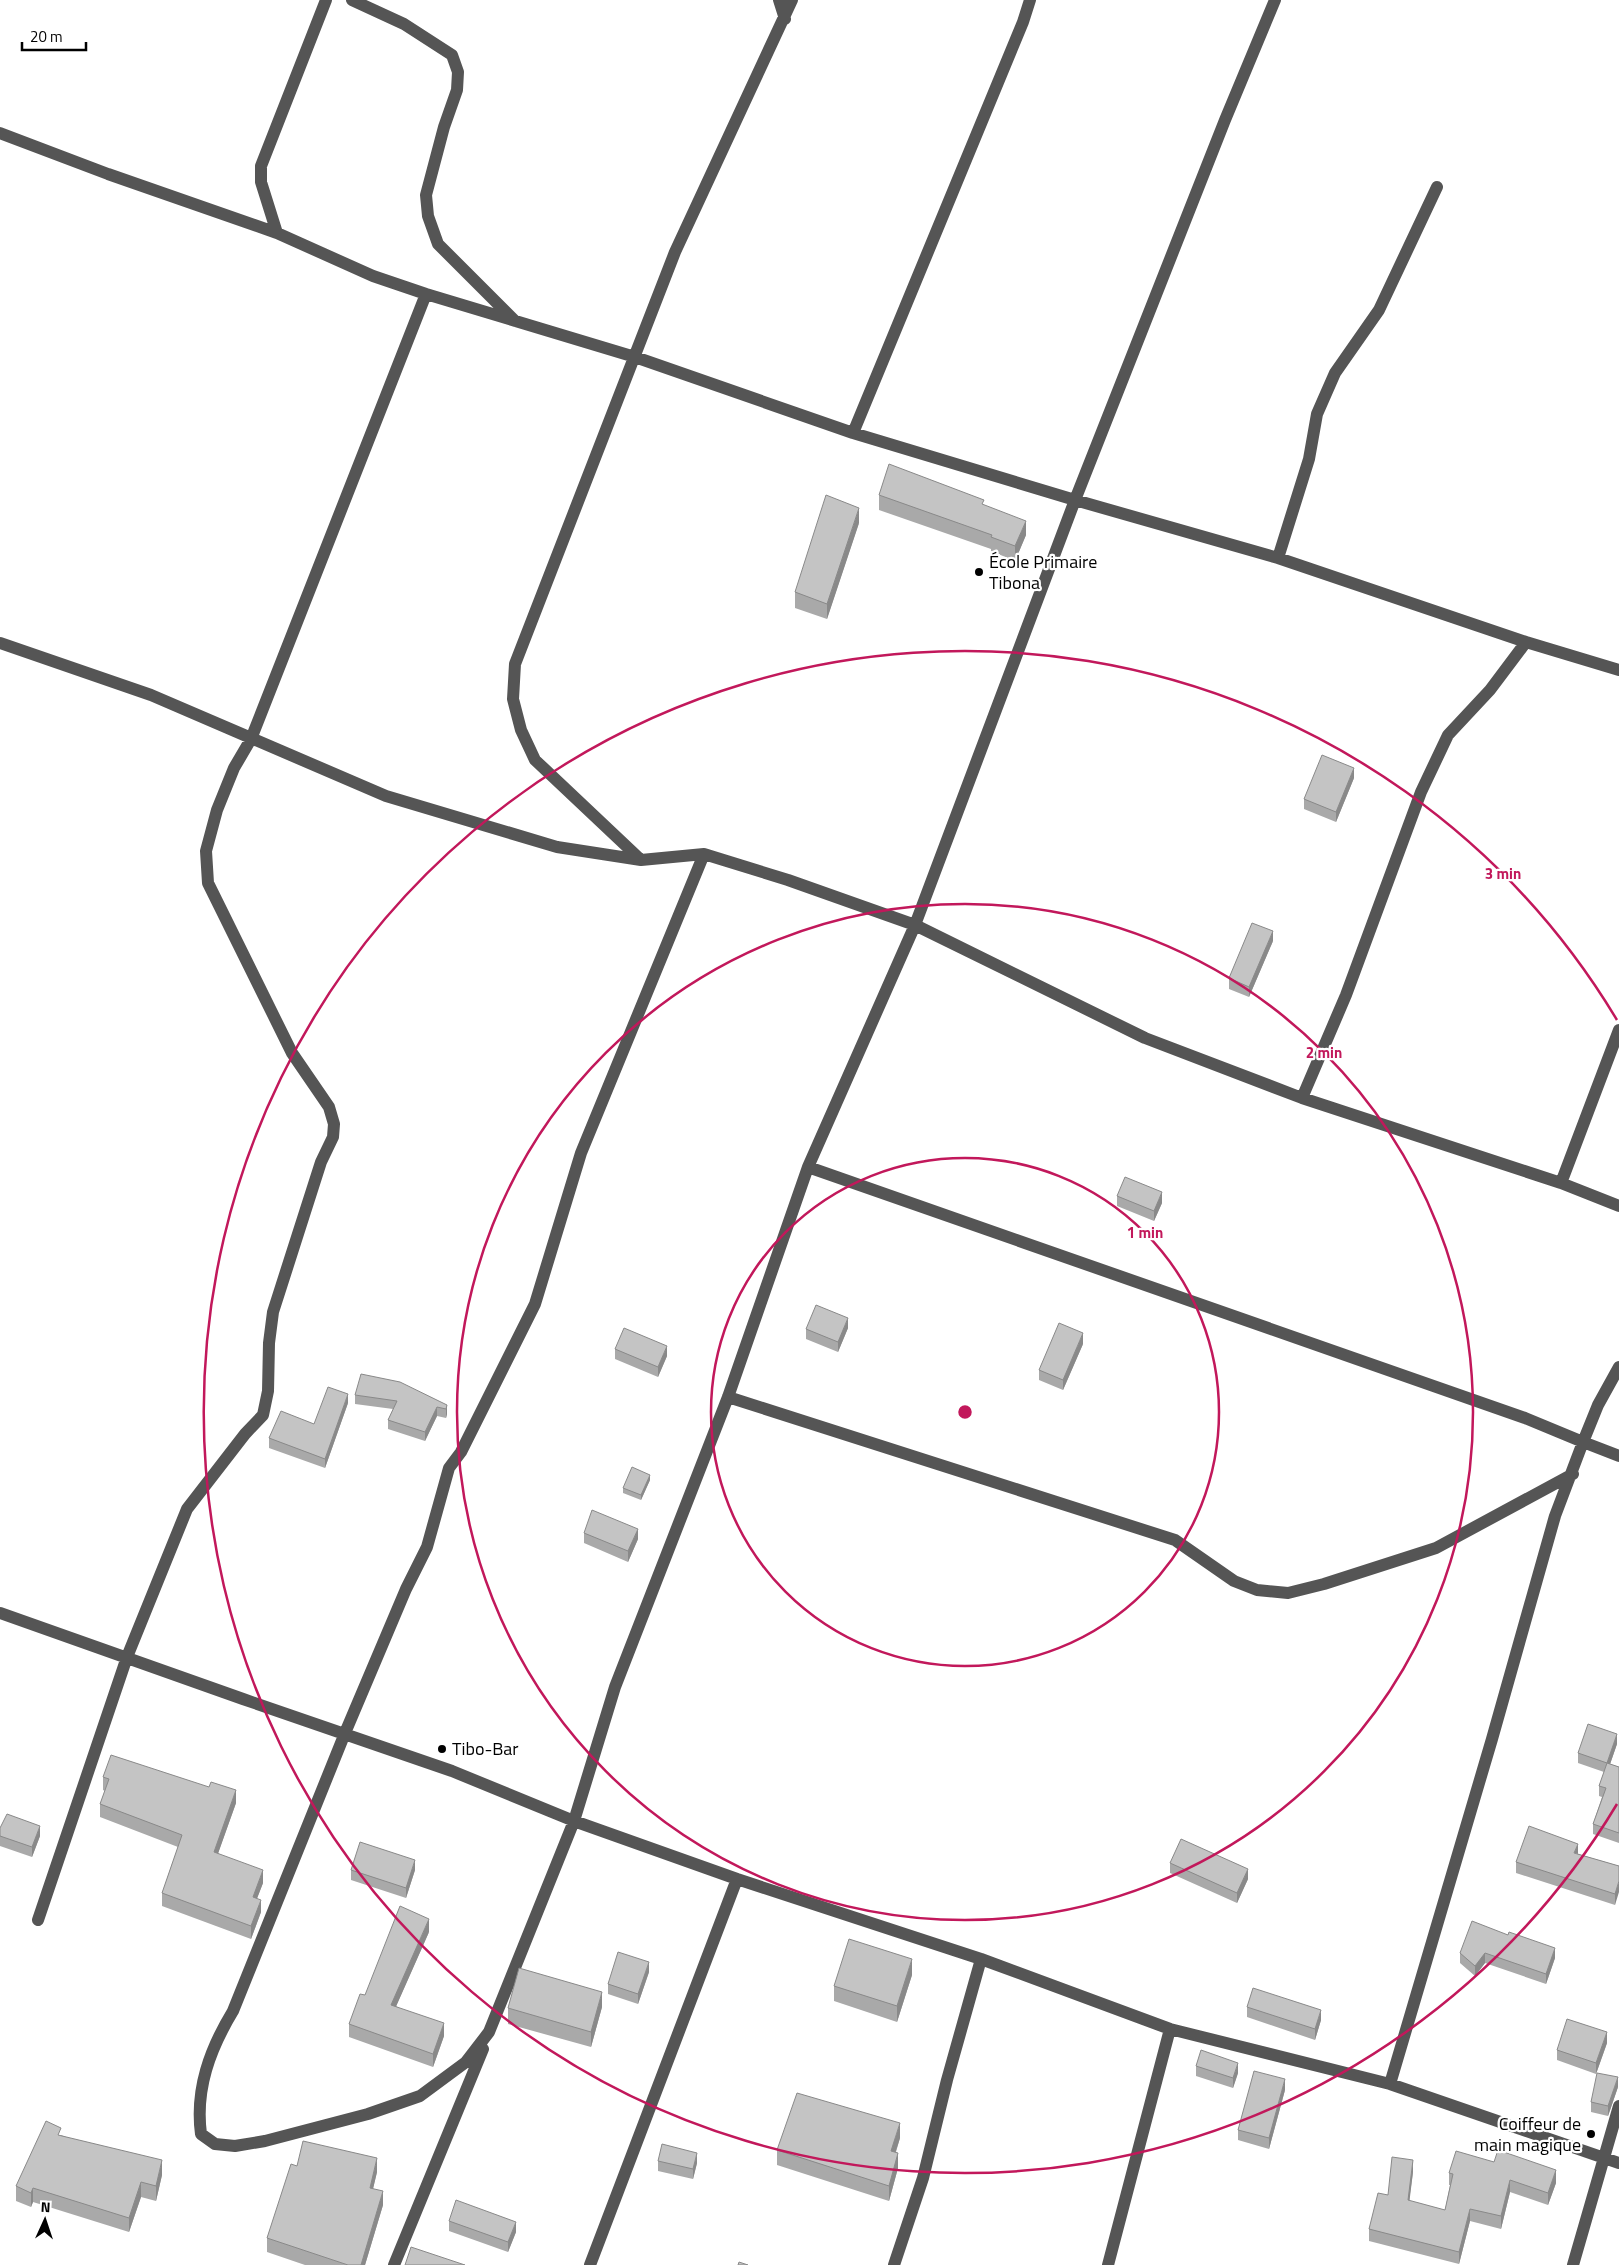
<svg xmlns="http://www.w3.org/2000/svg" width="1619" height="2265" viewBox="0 0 1619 2265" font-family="'Titillium Web',sans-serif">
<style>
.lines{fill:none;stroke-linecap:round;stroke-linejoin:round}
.minor{stroke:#555;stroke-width:12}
.wall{fill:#a9a9a9}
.shaded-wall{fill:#898989}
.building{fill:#c4c4c4;stroke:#898989}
.ring{fill:none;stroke:#c2185b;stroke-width:2.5}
.poi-dot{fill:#000;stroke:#fff;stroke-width:2}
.labels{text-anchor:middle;stroke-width:4.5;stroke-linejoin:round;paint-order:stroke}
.poi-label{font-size:18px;fill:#000;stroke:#fff;text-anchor:start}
.centre{fill:#c2185b;stroke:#fff;stroke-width:2.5}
.ring-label{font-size:15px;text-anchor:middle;font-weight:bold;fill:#c2185b;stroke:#fff;stroke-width:4.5;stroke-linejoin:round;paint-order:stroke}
</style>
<rect width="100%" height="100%" fill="#fff"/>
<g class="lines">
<path class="minor" d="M352 0 404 24 452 55 458 72 457 90 444 127 426 195 428 216 438 244 515 321
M779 0 785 19
M1275 0 1225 120 1075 500 1278 558 1526 642 1619 670
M0 133 108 174 277 233 373 276 426 294 635 357 853 433 1075 500 915 925 808 1167 728 1397 615 1687 574 1821 737 1879 981 1959 1170 2029 1390 2084 1619 2163
M277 233 261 182V166L326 0
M853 433 1023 22 1030 0
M1278 558 1309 459 1317 414 1335 373 1379 310 1437 187
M0 643 151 695 386 796 557 847 641 860 704 854 788 880 915 925 1145 1038 1302 1098 1561 1183 1619 1206
M641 860 535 760 521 730 513 699 515 664 675 252 792 0
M1302 1098 1346 995 1421 792 1448 735 1490 690 1526 642
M808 1167 1525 1418 1583 1442 1555 1516 1492 1739 1390 2084
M1561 1183 1619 1030
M1619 1367 1598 1405 1583 1442 1619 1456
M728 1397 1175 1540 1234 1581 1257 1590 1288 1593 1324 1584 1436 1548 1573 1474
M0 1613 243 1699 452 1771 574 1821 489 2032 466 2062 420 2096 368 2114 265 2141 235 2146 215 2144 201 2134C195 2089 210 2049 233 2011L345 1733 406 1589 427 1547 449 1468 461 1452 535 1304 581 1153 704 854
M38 1920 127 1657 187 1509 245 1434 263 1415 268 1391 269 1343 273 1312 321 1162 333 1137 334 1124 329 1107 292 1053 208 883 206 851 217 810 234 768 251 739 426 294
M394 2265 483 2049
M590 2265 737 1879
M894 2265 923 2178 947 2080 981 1959
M1108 2265 1170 2029
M1573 2265 1619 2106"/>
</g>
<path class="wall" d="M879 495 1026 535 1015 561 991 551V549L879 510Z
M859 523 827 619 795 608V592Z
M1354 778 1336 822 1304 809V799Z
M1273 941 1249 997 1229 989V978Z
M1117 1196 1162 1203 1154 1221 1117 1206Z
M848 1328 838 1352 806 1339V1329Z
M1083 1344 1063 1390 1039 1380V1370Z
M615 1349 667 1356 658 1377 615 1359Z
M355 1395 447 1405V1414L446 1418 437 1416 425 1441 388 1429V1420L393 1409 355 1404Z
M348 1403 325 1468 269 1448V1438L314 1424Z
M650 1480 641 1500 623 1493V1488Z
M584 1533 638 1539 628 1562 584 1543Z
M1617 1744 1610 1764 1619 1767V1843L1593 1834V1824L1602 1797 1599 1796V1786L1604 1772 1578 1763V1753Z
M103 1777 236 1803 218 1853 263 1883 257 1898 261 1912 251 1939 162 1906V1893L178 1847 100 1817V1804L105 1791 103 1790Z
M0 1828 40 1836 32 1857 0 1846Z
M1578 1854 1619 1866 1615 1905 1516 1873V1862Z
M1170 1863 1248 1879 1237 1903 1170 1873Z
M351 1870H415L406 1898 351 1880Z
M429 1932 396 2006 444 2036 433 2067 349 2037V2024L365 1995Z
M1508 1935 1555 1958 1546 1984 1485 1963 1475 1976 1460 1963V1953Z
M649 1972 638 2004 608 1994V1984Z
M912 1975 897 2022 834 2001V1986Z
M602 2007 591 2047 508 2024V2008Z
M1247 2007 1321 2020 1315 2040 1247 2017Z
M1607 2043 1596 2074 1557 2060V2050Z
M1196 2066 1238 2073 1233 2088 1196 2076Z
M1618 2087 1608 2116 1591 2112V2102Z
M1285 2090 1269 2149 1238 2140V2130Z
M61 2135 162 2175 156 2201 141 2197 129 2232 33 2202 31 2207 16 2201V2186Z
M900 2138 896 2152 898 2168 889 2201 777 2165V2150Z
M658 2161 697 2163 693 2179 658 2171Z
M297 2166 377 2172 373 2188 383 2205 365 2265H305L267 2252V2238Z
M1413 2172 1409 2201 1445 2210 1450 2185H1449V2173L1556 2183 1548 2205 1510 2192 1501 2229 1470 2221 1459 2264 1369 2241V2229L1388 2195Z
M449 2221 516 2232 508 2252 449 2231Z"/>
<path class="shaded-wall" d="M859 508V523L827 619V604Z
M1026 521V535L1015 561V546Z
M1354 768V778L1336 822V812Z
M1273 931V941L1249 997V987Z
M1162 1192V1203L1154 1221V1211Z
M848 1318V1328L838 1352V1342Z
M1083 1333V1344L1063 1390V1380Z
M667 1346V1356L658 1377V1367Z
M348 1394V1403L325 1468V1459Z
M447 1405V1414L446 1418V1409Z
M437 1407V1416L425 1441V1432Z
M650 1475V1480L641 1500V1495Z
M638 1529V1539L628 1562V1551Z
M1617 1734V1744L1607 1773V1763Z
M236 1790V1803L214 1865V1852Z
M40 1826V1836L32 1857V1847Z
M1578 1844V1854L1574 1853Z
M415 1860V1870L406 1898V1888Z
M1248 1869V1879L1237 1903V1893Z
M263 1870V1883L253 1909V1897Z
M1619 1881V1892L1615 1905V1894Z
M261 1900V1912L251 1939V1926Z
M429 1919V1932L391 2018V2005Z
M1555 1948V1958L1546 1984V1974Z
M1485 1953V1963L1475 1976V1966Z
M912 1959V1975L897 2022V2006Z
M649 1962V1972L638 2004V1994Z
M602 1992V2007L591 2047V2032Z
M1321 2010V2020L1315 2040V2029Z
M444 2023V2036L433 2067V2054Z
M1607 2032V2043L1596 2074V2063Z
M1238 2063V2073L1233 2088V2078Z
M1618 2077V2087L1608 2116V2106Z
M1285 2079V2090L1269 2149V2138Z
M900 2123V2138L891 2166V2151Z
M697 2153V2163L693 2179V2169Z
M898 2153V2168L889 2201V2186Z
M377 2158V2172L370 2202V2188Z
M162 2160V2175L156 2201V2186Z
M1413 2160V2172L1408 2213V2200Z
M1556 2170V2183L1548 2205V2193Z
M1510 2180V2192L1501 2229V2216Z
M141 2182V2197L129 2232V2218Z
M33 2188V2202L31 2207V2193Z
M383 2191V2205L365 2265H361Z
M1470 2209V2221L1459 2264V2252Z
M516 2222V2232L508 2252V2242Z"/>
<path class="building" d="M889 464 984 500 982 504 1026 521 1015 546 991 537 992 535 879 495Z
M826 495 859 508 827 604 795 592Z
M1322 755 1354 768 1336 812 1304 799Z
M1252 923 1273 931 1249 987 1229 978Z
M1125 1177 1162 1192 1154 1211 1117 1196Z
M816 1305 848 1318 838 1342 806 1329Z
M1059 1323 1083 1333 1063 1380 1039 1370Z
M624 1328 667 1346 658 1367 615 1349Z
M361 1374 400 1382 447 1405 446 1409 437 1407 425 1432 388 1420 397 1401 355 1395Z
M328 1387 348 1394 325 1459 269 1438 281 1411 314 1424Z
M632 1467 650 1475 641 1495 623 1488Z
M592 1510 638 1529 628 1551 584 1533Z
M1588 1724 1617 1734 1607 1763 1578 1753Z
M111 1755 209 1787 211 1782 236 1790 214 1852 263 1870 253 1897 261 1900 251 1926 162 1893 182 1835 100 1804 109 1779 103 1777Z
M1607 1763 1619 1767V1833L1593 1824 1606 1788 1599 1786Z
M7 1814 40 1826 32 1847 0 1836V1828Z
M1529 1826 1578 1844 1574 1853 1619 1866V1881L1615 1894 1516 1862Z
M1181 1839 1248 1869 1237 1893 1170 1863Z
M360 1842 415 1860 406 1888 351 1870Z
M400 1906 429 1919 391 2005 444 2023 433 2054 349 2024 360 1994 365 1995Z
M1472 1921 1508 1935 1509 1932 1555 1948 1546 1974 1485 1953 1475 1966 1460 1953Z
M849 1939 912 1959 897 2006 834 1986Z
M618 1952 649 1962 638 1994 608 1984Z
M519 1968 602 1992 591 2032 508 2008Z
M1253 1988 1321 2010 1315 2029 1247 2007Z
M1567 2019 1607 2032 1596 2063 1557 2050Z
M1201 2050 1238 2063 1233 2078 1196 2066Z
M1254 2071 1285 2079 1269 2138 1238 2130Z
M1597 2073 1618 2077 1608 2106 1591 2102Z
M797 2093 900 2123 891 2151 898 2153 889 2186 777 2150Z
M46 2121 61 2128 58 2135 162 2160 156 2186 141 2182 129 2218 33 2188 31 2193 16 2186Z
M303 2141 377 2158 370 2188 383 2191 361 2265H348L267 2238 291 2164 297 2166Z
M662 2144 697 2153 693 2169 658 2161Z
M1498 2150 1556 2170 1548 2193 1510 2180 1501 2216 1470 2209 1459 2252 1369 2229 1378 2193 1388 2195 1392 2157 1413 2160 1408 2200 1445 2210 1453 2174 1449 2173 1456 2151 1494 2162Z
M456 2200 516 2222 508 2242 449 2221Z
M411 2247 465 2265H405Z
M739 2262 748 2265H738Z"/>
<g class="ring">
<circle cx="965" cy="1412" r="254"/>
<circle cx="965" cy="1412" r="508"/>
<path d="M1617 1804A761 761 0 1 1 1617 1020"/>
</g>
<g class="poi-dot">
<circle cx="979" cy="572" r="5"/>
<circle cx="442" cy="1749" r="5"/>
<circle cx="1591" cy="2134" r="5"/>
</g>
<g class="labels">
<g class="poi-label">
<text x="989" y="568">École Primaire<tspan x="989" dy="21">Tibona</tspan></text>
<text x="452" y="1755">Tibo-Bar</text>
<text x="1581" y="2130" text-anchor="end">Coiffeur de<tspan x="1581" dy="21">main magique</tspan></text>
</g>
</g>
<circle cx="965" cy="1412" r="8" class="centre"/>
<g class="ring-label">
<text x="1503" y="879">3 min</text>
<text x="1324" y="1058">2 min</text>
<text x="1145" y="1238">1 min</text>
</g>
<g transform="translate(45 2220) rotate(3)" stroke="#ffffff" stroke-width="4" paint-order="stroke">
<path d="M0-4L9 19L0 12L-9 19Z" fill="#000000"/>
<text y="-8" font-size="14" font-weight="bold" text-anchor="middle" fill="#000000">N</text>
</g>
<path d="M22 42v8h64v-8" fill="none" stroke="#000000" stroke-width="2.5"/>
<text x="30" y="42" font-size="15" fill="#000000" stroke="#ffffff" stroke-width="4" paint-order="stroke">20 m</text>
</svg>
